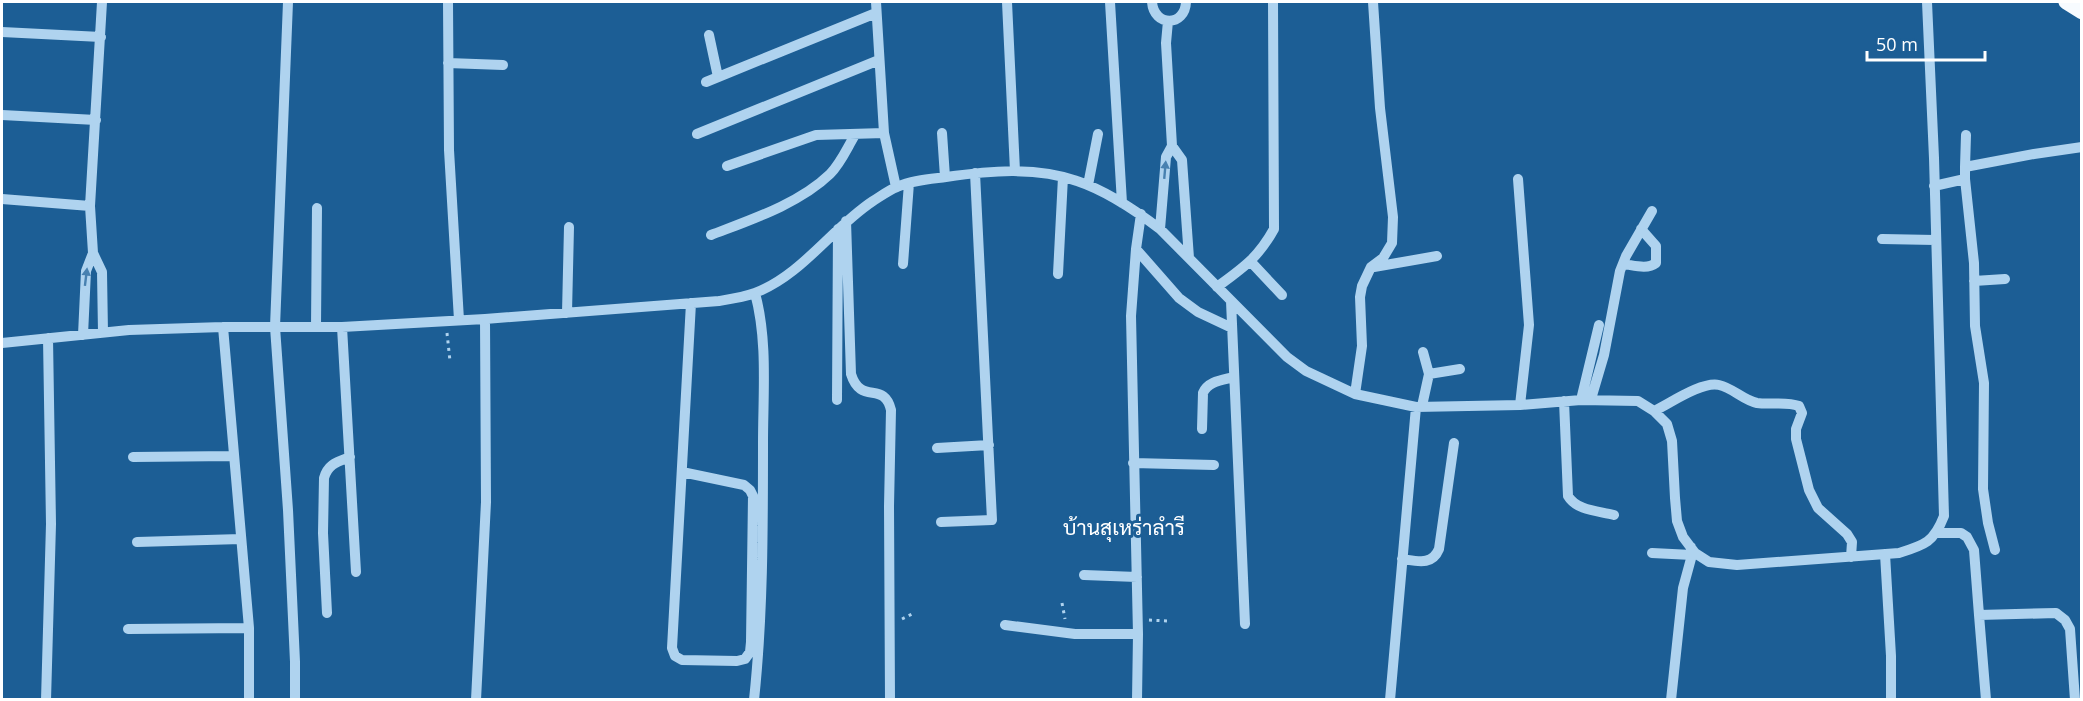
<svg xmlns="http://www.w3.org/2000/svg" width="2083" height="701" viewBox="0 0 2083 701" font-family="'Open Sans',Sarabun,sans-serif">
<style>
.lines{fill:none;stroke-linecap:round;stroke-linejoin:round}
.path{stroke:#afd3ef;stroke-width:3;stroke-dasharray:3 4.5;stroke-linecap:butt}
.minor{stroke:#afd3ef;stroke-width:10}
.major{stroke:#f7fbff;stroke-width:15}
.oneway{fill:#4881b0}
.labels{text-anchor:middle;stroke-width:6;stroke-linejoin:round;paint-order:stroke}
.quarter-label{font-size:21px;fill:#fff;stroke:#1c5e95}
</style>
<rect width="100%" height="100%" fill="#1c5e95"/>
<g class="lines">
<path class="path" d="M447 333 450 361
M1062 603 1065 619
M902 619 914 613
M1149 620 1168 621"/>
<path class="minor" d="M288 2 275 327 288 510 295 662V700
M448 2 449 150 459 320
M876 2 884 133 896 187
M1007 2 1015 171
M1110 2 1122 203
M1152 2C1154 27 1185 27 1186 2
M1168 21 1166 43 1172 146
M2 32 101 37
M709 35 718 77
M448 63 503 65
M706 82 876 13
M2 115 96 120
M942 133 945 177
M697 134 879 60
M727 166 816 135 884 133
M1965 167 1966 135
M1518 179 1529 325 1520 405
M1965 179V167L2034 154 2082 147
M1088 185 1098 134
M1934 186 1965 179 1974 263 1975 326 1984 383 1983 489 1988 523 1995 550
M2 199 90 206
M846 221 851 374C861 406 884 380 891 410L889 506 890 700
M1160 229 1166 157 1172 146 1182 160 1189 258
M711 235C750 220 799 204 830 174 841 163 847 148 855 135
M1882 239 1935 240
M1136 249 1179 298 1198 312 1232 328
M93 253 90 206 102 2
M1251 262 1282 295
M903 264 909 183
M1623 264C1633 265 1647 270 1656 263V246L1641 229
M1374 267 1437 256
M1058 274 1063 177
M1974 281 2005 279
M1217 287C1243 268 1258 258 1274 229L1273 2
M1231 301 1245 624
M567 313 569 227
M223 327 249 628V700
M316 327 317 208
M342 327 356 572
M83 335 86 271 93 253 102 272 103 333
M2 343 129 330 223 327H342L485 319 719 301C731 299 744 297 755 293 802 275 832 228 873 201 881 196 889 190 897 187 912 180 930 179 946 177 988 171 1036 166 1077 181 1107 191 1135 210 1160 229L1287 357 1306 371 1355 394 1416 407 1520 405 1581 400 1638 401 1654 411 1667 424 1672 441 1675 498 1677 521 1683 537 1695 553 1709 562 1737 565 1899 553C1925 545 1934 542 1944 516L1934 158 1927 2
M1429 374 1460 369
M1355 394 1362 346 1360 297 1362 286 1371 267 1383 258 1392 243 1393 217 1380 108 1373 2
M1591 399 1604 355 1620 271 1626 256 1652 211
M837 400 838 229
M1581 400 1599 325
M1564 401 1568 496C1577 511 1599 511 1614 515
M1422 406 1429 374 1423 352
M1654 411C1669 404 1702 381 1719 385 1733 388 1743 400 1757 403 1771 405 1786 401 1799 406L1802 413 1796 429V439L1809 490 1818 508 1847 534 1852 542 1851 557
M1202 429 1203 393C1208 381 1223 380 1234 377
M937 448 989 445
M133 457 234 456
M1133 463 1214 465
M682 472 744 485 750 490 753 496 751 642 750 652 745 659 737 661 682 660 675 656 672 648 691 303
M941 522 992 520 975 173
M1937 533H1961L1967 537 1974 550 1979 615 2056 613 2065 620 2070 629 2075 700
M137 542 241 539
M1652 553 1692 555
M1885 554 1891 656V700
M1402 559C1417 561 1432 566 1439 549L1454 443
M1084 575 1137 577
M327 613 323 533 324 478C328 464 337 462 350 457
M1979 615 1986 700
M1005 625 1075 634H1138
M128 629 249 628
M46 700 51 524 48 338
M476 700 486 502 485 319
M754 700C763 615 763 528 763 443 763 393 768 341 755 293
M1137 700 1138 634 1131 316 1136 249 1141 214
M1390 700 1416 407
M1671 700 1683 588 1692 555 1691 547"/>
<path class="major" d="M2066 2 2082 12"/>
</g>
<defs><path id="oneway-solid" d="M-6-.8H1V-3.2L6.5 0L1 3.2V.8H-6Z" transform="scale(1.5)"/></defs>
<g class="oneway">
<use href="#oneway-solid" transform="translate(1165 170) rotate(-85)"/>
<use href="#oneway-solid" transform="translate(86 277) rotate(-83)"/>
</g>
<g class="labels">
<g class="quarter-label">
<text x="1124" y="535">บ้านสุเหร่าลำรี</text>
</g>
</g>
<rect width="2083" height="701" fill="none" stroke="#ffffff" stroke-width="6"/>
<path d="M1867 51v9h118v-9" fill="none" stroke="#ffffff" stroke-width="3"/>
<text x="1876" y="51" font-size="18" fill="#ffffff" stroke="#1c5e95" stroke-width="4.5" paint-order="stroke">50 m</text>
</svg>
